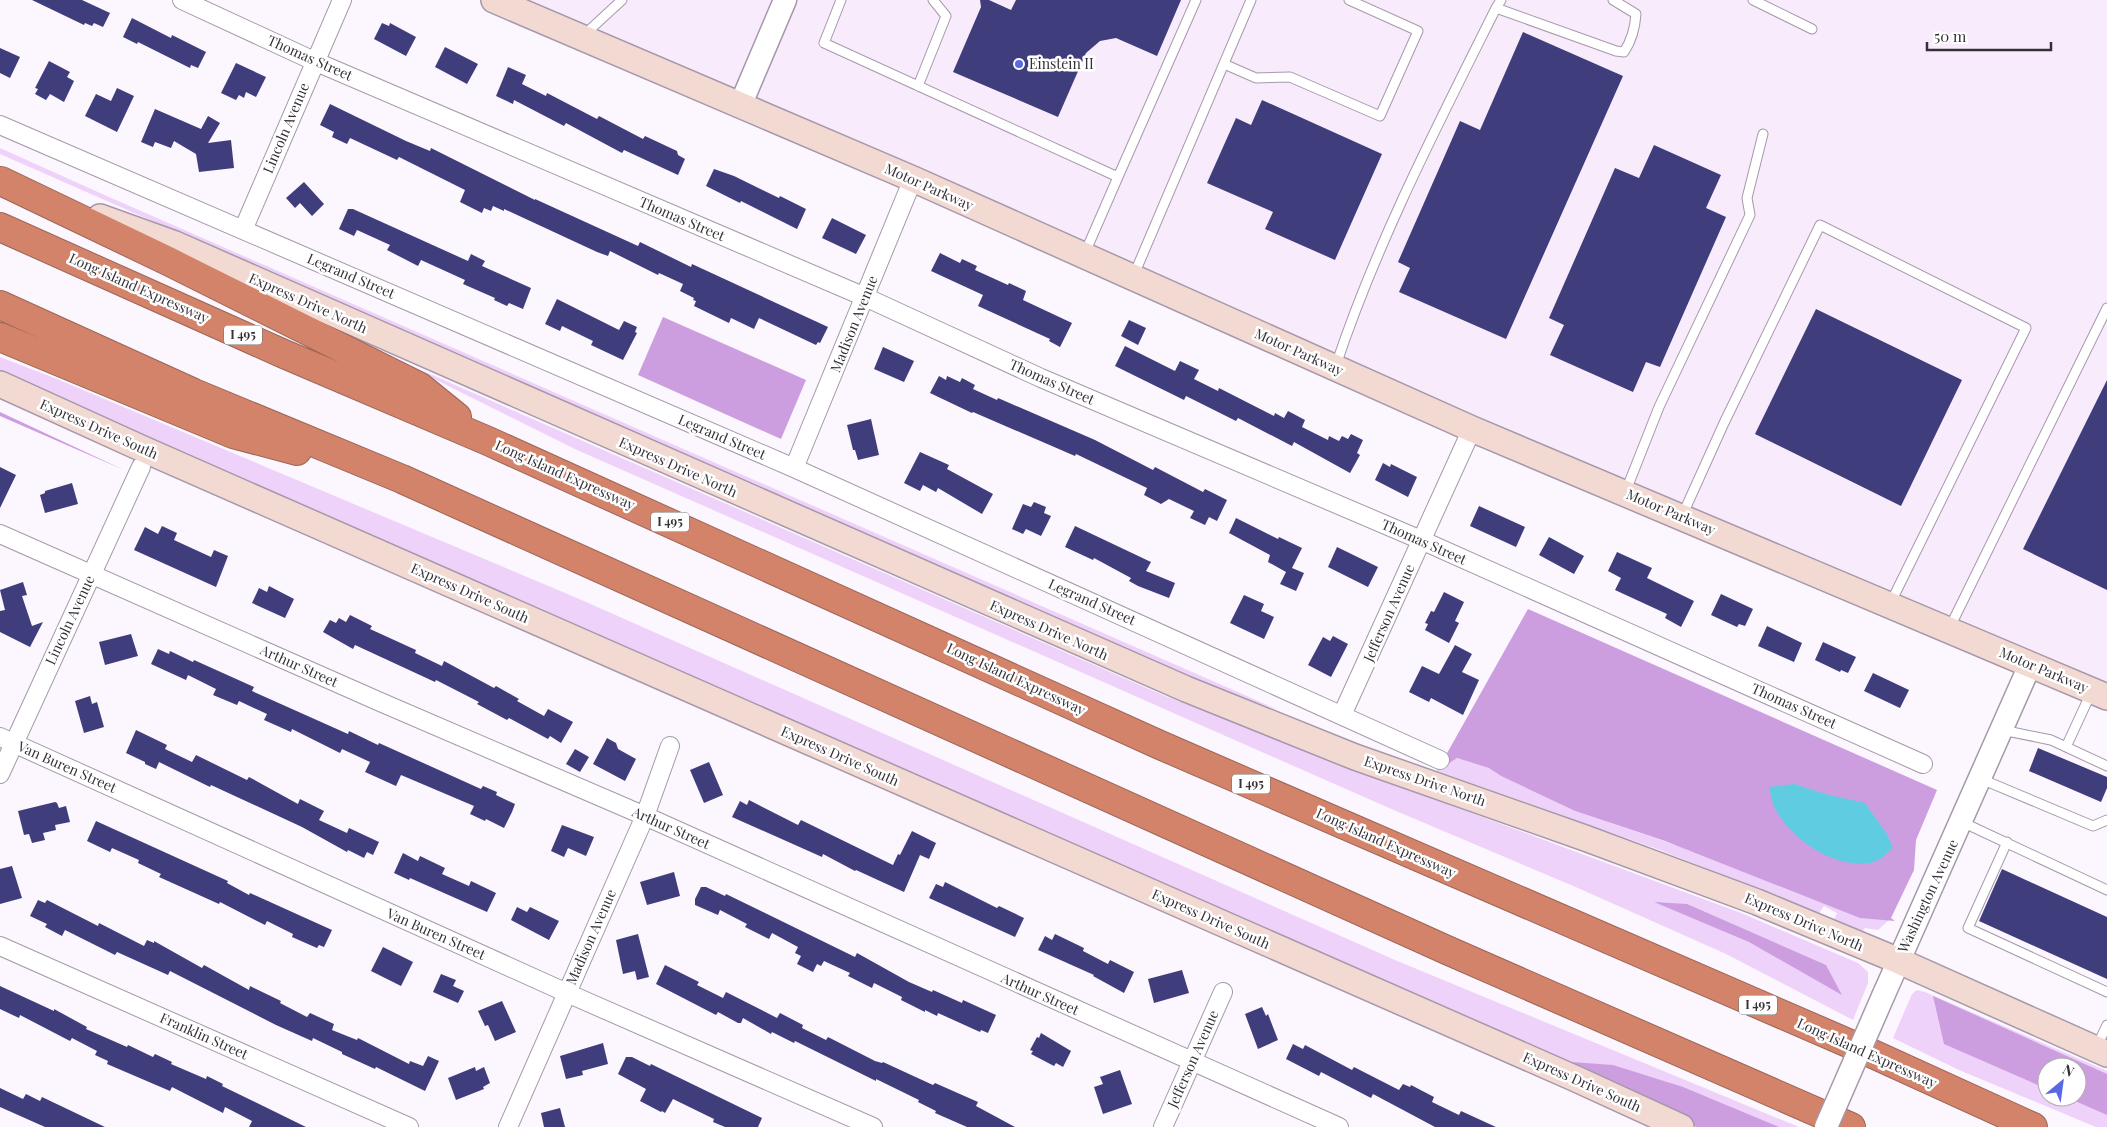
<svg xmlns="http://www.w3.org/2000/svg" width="2107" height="1127" viewBox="0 0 2107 1127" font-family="'Playfair Display',serif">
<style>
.built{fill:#f8ecfc}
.green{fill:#eed2f9;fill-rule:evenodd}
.forest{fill:#cd9edf}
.water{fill:#60cce2}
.building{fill:#403d7c}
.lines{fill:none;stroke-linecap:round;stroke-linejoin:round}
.service-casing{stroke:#a698ab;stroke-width:11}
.minor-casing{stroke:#a698ab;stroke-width:20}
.tertiary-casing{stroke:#a698ab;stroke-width:25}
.secondary-casing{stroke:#a698ab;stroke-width:28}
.motorway-casing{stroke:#9b6658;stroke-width:30}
.service{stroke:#fff;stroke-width:9}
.minor{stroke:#fff;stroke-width:18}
.tertiary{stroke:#fff;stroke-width:22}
.secondary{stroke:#f2dad2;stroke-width:25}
.motorway{stroke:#d28369;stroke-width:28}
.tertiary-bridge-casing{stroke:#a698ab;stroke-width:25;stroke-linecap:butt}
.tertiary-bridge{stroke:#fff;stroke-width:22}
.poi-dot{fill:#586ae1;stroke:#fff;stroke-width:2}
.labels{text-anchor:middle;stroke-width:5;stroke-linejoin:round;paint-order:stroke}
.shield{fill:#fff;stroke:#726e74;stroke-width:1}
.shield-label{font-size:12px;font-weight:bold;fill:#353038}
.street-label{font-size:14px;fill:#353038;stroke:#fff}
.poi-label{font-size:14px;fill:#353038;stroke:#fff;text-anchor:start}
</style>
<rect width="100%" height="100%" fill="#fcf6fe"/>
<path class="built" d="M479 0H2107V698L1992 649Z"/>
<path class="green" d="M0 148 109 197 1279 710 1212 687 0 154Z
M382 353 1165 696 1372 776 1741 913 1858 963 1868 972V983L1853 1020 1726 954 1578 888 1389 808 577 450Z
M0 357 57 379 577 598 1395 960 1799 1127H1691L0 372Z
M1457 758 1490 768 1501 776 1575 811 1891 918 1878 930 1865 928 1862 932 1834 920 1837 913 1824 906 1819 913 1660 850 1437 771Z
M1917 990 1925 992 2107 1071V1127H2096L1959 1070 1893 1038 1912 994ZM2047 1067H2077V1097H2047Z"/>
<path class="forest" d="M663 317 806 380 781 439 638 375Z
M0 412 124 470 0 416Z
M1528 609 1937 790 1916 840 1914 870 1891 918 1895 921 1860 918 1665 841 1575 811 1501 776 1489 768 1457 758 1437 771Z
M1654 902 1687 904 1826 965 1842 995 1749 942Z
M1933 996 2107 1074V1115L2066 1097H2077V1067H2047V1089L1944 1044Z
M1558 1061 1613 1065 1683 1087 1779 1127H1697Z"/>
<path class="water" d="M1794 784 1829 795 1865 803 1887 834 1893 848C1887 853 1881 860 1874 862 1839 871 1794 842 1777 812 1772 805 1771 794 1769 787Z"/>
<path class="building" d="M32 0H82L110 13 103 27 94 23 92 26 85 23 84 25Z
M980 0H989L1011 10 1016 0H1181L1157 56 1116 38 1100 41 1086 53 1058 117 953 72 981 7Z
M132 18 171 38 172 35 206 52 198 68 191 65 190 68 138 42 137 44 123 37Z
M382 23 389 26 390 23 416 37 406 56 374 39Z
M1523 32 1623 76 1506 339 1399 292 1410 268 1398 262 1460 121 1480 130Z
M445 47 478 64 467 84 435 67Z
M0 48 20 57 10 78 0 73Z
M49 61 70 72 67 77 74 81 64 102 50 94 46 100 35 94 38 89 35 88Z
M236 63 266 77 256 97 246 92 244 98 239 95 236 100 221 93Z
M508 67 526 75 522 84 546 96 547 93 597 119 599 116 643 139 645 136 677 151 678 155 685 159 678 175 624 150 622 153 566 123 564 126 514 100 513 104 496 96Z
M117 88 134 96 117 132 85 116 96 94 111 101Z
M1262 100 1382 154 1335 260 1265 229 1273 212 1207 183 1236 118 1251 125Z
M330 104 406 141 430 151 431 148 535 200V199L638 246 640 242 691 267 692 264 828 327 820 343 818 342 816 345 759 318 754 329 731 318 729 323 694 306 696 301 693 300 694 298 680 291 683 284 659 273 658 275 610 251 608 256 597 252 504 209V211L493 206 491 211 484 208 482 213 460 202 465 190 399 157 397 160 350 138 347 144 332 137 334 132 320 125Z
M155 109 201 129 208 116 220 123 208 143 231 140 234 168 199 172 196 154 174 141 171 148 155 142 153 147 141 142Z
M1654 145 1721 175 1706 208 1726 217 1660 367 1646 362 1633 392 1550 355 1564 325 1549 318 1615 168 1639 178Z
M714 169 734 176 779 198 780 196 806 209 797 229 741 201 740 203 706 186Z
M304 182 324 204 312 216 300 203 295 208 286 198Z
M348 209H353L468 261 471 254 485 261 482 266 531 288 523 309 509 303 507 306 494 300 495 298 463 284 465 280 421 260 418 266 387 250 390 245 357 230 354 236 339 229Z
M832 218 866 235 856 254 822 238Z
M940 253 960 263 962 259 977 266 975 270 1008 285 1009 283 1026 291 1023 300 1072 323 1060 347 1049 341 1050 339 978 306 983 295 931 271Z
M557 299 619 330 624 321 637 327 635 332 637 333 623 360 591 345 593 341 562 326 560 331 545 324Z
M1816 309 1962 380 1901 506 1755 434Z
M1129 320 1146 328 1138 345 1121 336Z
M1125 346 1175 371 1180 361 1199 370 1194 379 1218 391 1219 388 1274 416 1275 413 1284 418 1288 411 1305 420 1302 427 1328 440 1329 436 1339 441 1342 436 1348 439 1351 434 1363 440 1357 453 1360 455 1350 473 1294 442 1292 446 1238 418 1236 421 1186 396 1184 400 1115 366Z
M883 347 914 361 904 382 874 369Z
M939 376 946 380 947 376 960 382 962 378 975 385 973 389 997 400 998 398 1095 440 1153 470 1155 467 1203 492 1205 489 1227 500 1217 521 1209 517 1205 525 1190 518 1194 511 1169 499 1161 504 1144 495 1147 488 1076 454 1075 456 973 412 972 413 930 393Z
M2107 380V590L2023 549Z
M871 419 879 455 858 460 855 450H853L847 425Z
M920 452 949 465 947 469 993 494 982 514 938 488 936 492 923 485 920 491 904 483Z
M1383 463 1390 467 1391 464 1417 477 1408 497 1375 480Z
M0 467 16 475 0 508Z
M72 483 78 504 45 513 40 495 45 493V491Z
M1034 502 1046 507 1044 513 1051 516 1041 536 1026 529 1023 534 1012 529 1023 504 1031 507Z
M1479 506 1525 527 1516 547 1470 526Z
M1236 518 1278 539 1279 537 1302 548 1292 568 1304 573 1296 591 1280 584 1286 572 1268 562 1270 555 1229 533Z
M162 526 177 533 174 540 211 557 214 550 228 556 216 587 134 550 145 527 158 534Z
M1075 526 1151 562 1146 571 1175 583 1169 598 1138 586 1129 581 1131 578 1094 558 1093 560 1065 547Z
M1549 537 1584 556 1574 574 1539 555Z
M1337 547 1378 567 1368 587 1328 567Z
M1617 552 1652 568 1647 578 1694 601 1681 627 1665 618 1667 614 1615 590 1621 578 1608 571Z
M23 582 27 595 22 596 32 626 43 622 30 647 0 632V611L5 610 0 590Z
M269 586 294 599 285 618 252 603 259 588 267 592Z
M1444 592 1464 602 1455 621 1459 623 1449 643 1425 630 1428 624 1425 623 1431 611 1434 612Z
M1721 594 1753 609 1745 626 1739 624 1737 627 1711 615Z
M1244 595 1264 604 1261 611 1274 617 1264 639 1230 623Z
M350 615 372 626 370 629 416 650 415 653 442 666 444 661 494 688 496 686 519 699 517 701 544 716 548 709 573 722 561 743 550 736 548 739 509 718 507 720 477 704 479 702 436 680 435 682 355 645 353 649 323 632 330 620 336 623 339 618 346 622Z
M1767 626 1802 643 1794 662 1758 646Z
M131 634 138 656 105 665 99 642Z
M1333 636 1348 644 1331 677 1308 665 1323 637 1330 641Z
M1823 642 1856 657 1848 673 1841 670 1840 672 1815 660Z
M1455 645 1472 654 1462 672 1479 680 1463 715 1431 698 1429 702 1409 692 1422 666 1439 674Z
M158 649 169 654 170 651 193 662 194 660 254 687 252 691 348 734 349 731 378 745 379 743 481 789 483 786 497 792 496 795 515 804 512 812 504 828 486 819 485 821 470 814 474 806 401 775 396 786 365 772 370 762 342 749 340 753 292 729 291 732 264 720 267 714 239 701 237 705 213 695 216 689 188 675 186 680 151 664Z
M1873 673 1909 690 1900 708 1864 691Z
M90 696 92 704 97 702 104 727 84 733 75 701Z
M136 730 167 745 165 749 192 762 196 755 247 780 249 777 298 804 300 799 324 811 319 820 347 833 349 828 379 842 373 855 367 852 364 858 348 850 347 852 302 827 211 785 210 787 159 762 156 769 145 764V762L126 753Z
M607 738 616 743 618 749 636 759 625 781 593 764Z
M2038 748 2107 777V788L2101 802 2029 771Z
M575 749 589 757 580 772 566 764Z
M709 762 723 795 704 803 690 770Z
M749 800 798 825 801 820 893 865 898 854 900 855 912 831 936 843 929 859 920 855 904 892 856 870 855 871 823 854 822 857 732 817 740 801 747 805Z
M55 802 57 803 59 808 66 806 70 822 55 825 56 830 43 833 45 840 32 843 29 834 24 835 18 811Z
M96 821 228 881 227 883 249 895 250 893 332 930 324 947 319 945 317 948 292 937 293 934 267 921 265 925 220 902 219 904 159 877 161 874 138 863 139 860 112 848 110 852 87 841Z
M562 825 594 837 586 856 568 848 564 857 551 851Z
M403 853 418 861 420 856 445 868 442 874 469 886 471 881 496 893 487 912 410 878 409 880 394 873Z
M12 866 22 898 0 904V869Z
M2002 869 2107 917V979L1979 921Z
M674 872 680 896 647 905 640 882Z
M945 882 997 908 999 906 1024 918 1015 937 929 898 936 884 943 887Z
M701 887H706L725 896 726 894 855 957 857 953 909 982 932 992 933 990 962 1003 963 1000 996 1015 988 1033 981 1030 980 1032 938 1013 937 1016 925 1010V1012L901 1000 902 997 874 983 872 988 848 976 850 973 824 961 821 966 817 964 813 972 797 964 801 956 795 953 798 947 772 933 769 939 745 927 747 924 720 910 718 915 695 905V899Z
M38 900 45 903 47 900 98 926 99 923 144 946 147 940 154 943V941L202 968 204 965 249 990 250 986 281 1001 280 1003 307 1017 310 1013 334 1024 332 1030 357 1040 358 1038 409 1064 410 1061 423 1066 428 1056 439 1061 425 1091 376 1067 375 1069 342 1054V1052L313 1038 312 1041 276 1025 170 971 168 975 117 952 115 955 65 930 62 936 45 927 47 924 30 916Z
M517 907 527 912 530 907 559 921 549 940 511 920Z
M638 934 649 977 637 980 635 971 623 974 616 940Z
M1055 934 1084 948 1083 951 1108 964 1110 960 1134 972 1124 993 1093 976 1094 975 1038 950 1045 936 1052 940Z
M383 947 413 962 401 986 371 971Z
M665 965 699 982 697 985 723 998 726 992 777 1018 780 1013 803 1025 802 1028 826 1040 828 1037 875 1061 882 1063 883 1062 933 1085 935 1083 978 1102 976 1106 1015 1127H967L935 1113 936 1111 918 1102 919 1100 876 1079V1081L795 1041 794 1043 772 1032 771 1034 743 1018 741 1023H738L718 1012 716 1015 656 984Z
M1182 970 1189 993 1154 1003 1148 979Z
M441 974 456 980 453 986 464 991 458 1003 433 992Z
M0 986 54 1011V1009L87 1027 86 1029 127 1047 128 1045 153 1057 155 1054 172 1062 171 1064 206 1079 207 1076 223 1084 222 1086 306 1127H249L252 1121 225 1107 223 1113 172 1087 170 1091 107 1064 108 1061 95 1055 97 1051 72 1038 70 1041 20 1015 19 1018 0 1009Z
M502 1001 516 1032 495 1041 488 1025 485 1026 478 1011Z
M1262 1007 1266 1016 1268 1014 1278 1040 1258 1049 1245 1014Z
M1041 1033 1071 1051 1063 1067 1056 1063 1054 1066 1031 1054 1033 1051 1030 1050 1037 1037 1039 1038Z
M603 1043 608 1064 582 1071 583 1075 566 1079 560 1056Z
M1293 1044 1303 1049 1305 1045 1352 1070 1354 1067 1399 1090 1403 1084 1410 1087 1411 1085 1434 1097 1432 1102 1459 1115 1461 1111 1496 1127H1435L1373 1094 1371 1098 1321 1072 1319 1076 1286 1059Z
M626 1057H632L650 1066 651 1064 762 1118 758 1127H725L713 1122 714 1119 673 1099 665 1113 662 1111 661 1112 640 1101 646 1089 618 1074Z
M475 1067 476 1071 484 1067 490 1083 483 1087 484 1089 456 1100 448 1078Z
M1120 1070 1132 1104 1103 1114 1094 1087 1103 1084 1100 1077Z
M0 1088 23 1099 26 1094 40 1101 42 1097 105 1127H45L0 1107Z
M560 1108 565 1127H544L541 1113Z"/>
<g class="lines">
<g class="service-casing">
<path id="service" d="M841 0 824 43 1118 177 1196 0
M1753 0 1812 29
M1496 8 1616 51 1624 52C1632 40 1635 28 1636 14L1613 0
M584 35 622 0
M1224 64 1256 78 1290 77 1380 116 1418 31 1349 0
M918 86 946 16 933 0
M1084 255 1118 177
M1133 277 1251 0
M1336 365C1377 242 1438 124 1496 8L1501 0
M1625 493 1659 407 1750 215 1747 198 1763 134
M1682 516 1724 423 1820 225 2026 328 1890 604
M1949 629 2107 308
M2002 730 2051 740 2107 766
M2066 747 2091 693
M1981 779 2093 826 2107 820
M1962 822 2107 890
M2007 842 1968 928 2107 992
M2096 1048 2107 1025"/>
</g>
<g class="minor-casing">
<path id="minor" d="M182 0 314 61 865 297 1041 378 1421 540 1923 764
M0 125 794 468 1440 760
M243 230 342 0
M794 468 913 179
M0 534 378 701 645 816 1339 1127
M1342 715 1472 429
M0 737 567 993 873 1127
M0 774 141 467
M0 946 409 1127
M508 1127 645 816 670 746
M1163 1127 1223 992"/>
</g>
<g class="tertiary-casing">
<path id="tertiary" d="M740 106 785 0
M1884 994 2030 665"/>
</g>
<g class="secondary-casing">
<path id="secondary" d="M494 0 913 179 1472 429 2107 697
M100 217 175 244 1186 689 1355 757 1585 838 1757 902 1899 961 2107 1054
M0 384 143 449 1574 1078 1681 1127"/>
</g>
<g class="motorway-casing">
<path id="motorway" d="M1 181 168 261 420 387 457 417
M0 227 284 354 488 441 1160 745 1864 1050 2033 1127
M0 305 194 393 402 479 1449 951 1851 1127
M0 337 233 434 297 451"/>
</g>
<use href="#service" class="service"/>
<use href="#minor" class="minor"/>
<use href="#tertiary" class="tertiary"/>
<use href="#secondary" class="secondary"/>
<use href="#motorway" class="motorway"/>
<g class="tertiary-bridge-casing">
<path id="tertiary-bridge" d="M1826 1127 1884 994"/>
</g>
<use href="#tertiary-bridge" class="tertiary-bridge"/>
</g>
<circle class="poi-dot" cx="1019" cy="64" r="5"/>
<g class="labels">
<g class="shield">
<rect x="224" y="325.5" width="38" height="19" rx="4"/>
<rect x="651" y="512.5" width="38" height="19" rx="4"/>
<rect x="1232" y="774.5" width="38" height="19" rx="4"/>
<rect x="1739" y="995.5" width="38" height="19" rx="4"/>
</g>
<g class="shield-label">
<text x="243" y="339">I 495</text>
<text x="670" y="526">I 495</text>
<text x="1251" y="788">I 495</text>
<text x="1758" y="1009">I 495</text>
</g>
<g class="street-label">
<text transform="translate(310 58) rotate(24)" y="5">Thomas Street</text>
<text transform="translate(286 128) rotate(-67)" y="5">Lincoln Avenue</text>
<text transform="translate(929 187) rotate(24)" y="5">Motor Parkway</text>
<text transform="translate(682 219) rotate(23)" y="5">Thomas Street</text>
<text transform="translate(351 276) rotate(23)" y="5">Legrand Street</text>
<text transform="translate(139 288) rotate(24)" y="5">Long Island Expressway</text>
<text transform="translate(308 303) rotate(24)" y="5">Express Drive North</text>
<text transform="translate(854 324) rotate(-68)" y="5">Madison Avenue</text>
<text transform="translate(1299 352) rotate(24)" y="5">Motor Parkway</text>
<text transform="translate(1052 382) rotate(24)" y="5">Thomas Street</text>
<text transform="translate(99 429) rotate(24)" y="5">Express Drive South</text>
<text transform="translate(722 437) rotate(23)" y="5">Legrand Street</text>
<text transform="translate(678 467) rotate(24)" y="5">Express Drive North</text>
<text transform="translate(565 475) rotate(24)" y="5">Long Island Expressway</text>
<text transform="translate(1671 512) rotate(23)" y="5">Motor Parkway</text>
<text transform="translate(1424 542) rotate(24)" y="5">Thomas Street</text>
<text transform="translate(470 593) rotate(24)" y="5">Express Drive South</text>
<text transform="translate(1092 602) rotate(24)" y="5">Legrand Street</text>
<text transform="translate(1389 613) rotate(-66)" y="5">Jefferson Avenue</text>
<text transform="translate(70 620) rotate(-65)" y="5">Lincoln Avenue</text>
<text transform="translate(1049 630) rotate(24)" y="5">Express Drive North</text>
<text transform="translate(299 666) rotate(24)" y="5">Arthur Street</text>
<text transform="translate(2044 670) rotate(23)" y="5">Motor Parkway</text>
<text transform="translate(1016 679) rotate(25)" y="5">Long Island Expressway</text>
<text transform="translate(1794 706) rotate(24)" y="5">Thomas Street</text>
<text transform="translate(840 756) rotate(24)" y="5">Express Drive South</text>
<text transform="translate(67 767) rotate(24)" y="5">Van Buren Street</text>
<text transform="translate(1425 781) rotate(19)" y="5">Express Drive North</text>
<text transform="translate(671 828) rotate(24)" y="5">Arthur Street</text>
<text transform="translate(1386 843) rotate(24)" y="5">Long Island Expressway</text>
<text transform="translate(1928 896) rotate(-65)" y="5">Washington Avenue</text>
<text transform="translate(1211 919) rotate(24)" y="5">Express Drive South</text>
<text transform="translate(1804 922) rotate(23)" y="5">Express Drive North</text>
<text transform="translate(436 934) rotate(24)" y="5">Van Buren Street</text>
<text transform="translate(591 937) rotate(-66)" y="5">Madison Avenue</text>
<text transform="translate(1040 994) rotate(24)" y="5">Arthur Street</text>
<text transform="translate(204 1036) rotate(24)" y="5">Franklin Street</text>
<text transform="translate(1867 1053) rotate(24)" y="5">Long Island Expressway</text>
<text transform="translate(1193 1059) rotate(-66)" y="5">Jefferson Avenue</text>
<text transform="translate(1582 1082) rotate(24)" y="5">Express Drive South</text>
</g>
<g class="poi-label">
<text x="1029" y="69">Einstein II</text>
</g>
</g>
<g transform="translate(2062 1082) rotate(29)"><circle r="24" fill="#ffffff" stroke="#aeacaf"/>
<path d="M0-4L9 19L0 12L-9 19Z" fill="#586ae1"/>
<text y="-8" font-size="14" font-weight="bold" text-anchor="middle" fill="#353038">N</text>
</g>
<path d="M1927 42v8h124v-8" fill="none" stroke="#353038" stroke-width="2.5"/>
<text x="1934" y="42" font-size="15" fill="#353038" stroke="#ffffff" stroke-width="4" paint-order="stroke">50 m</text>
</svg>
